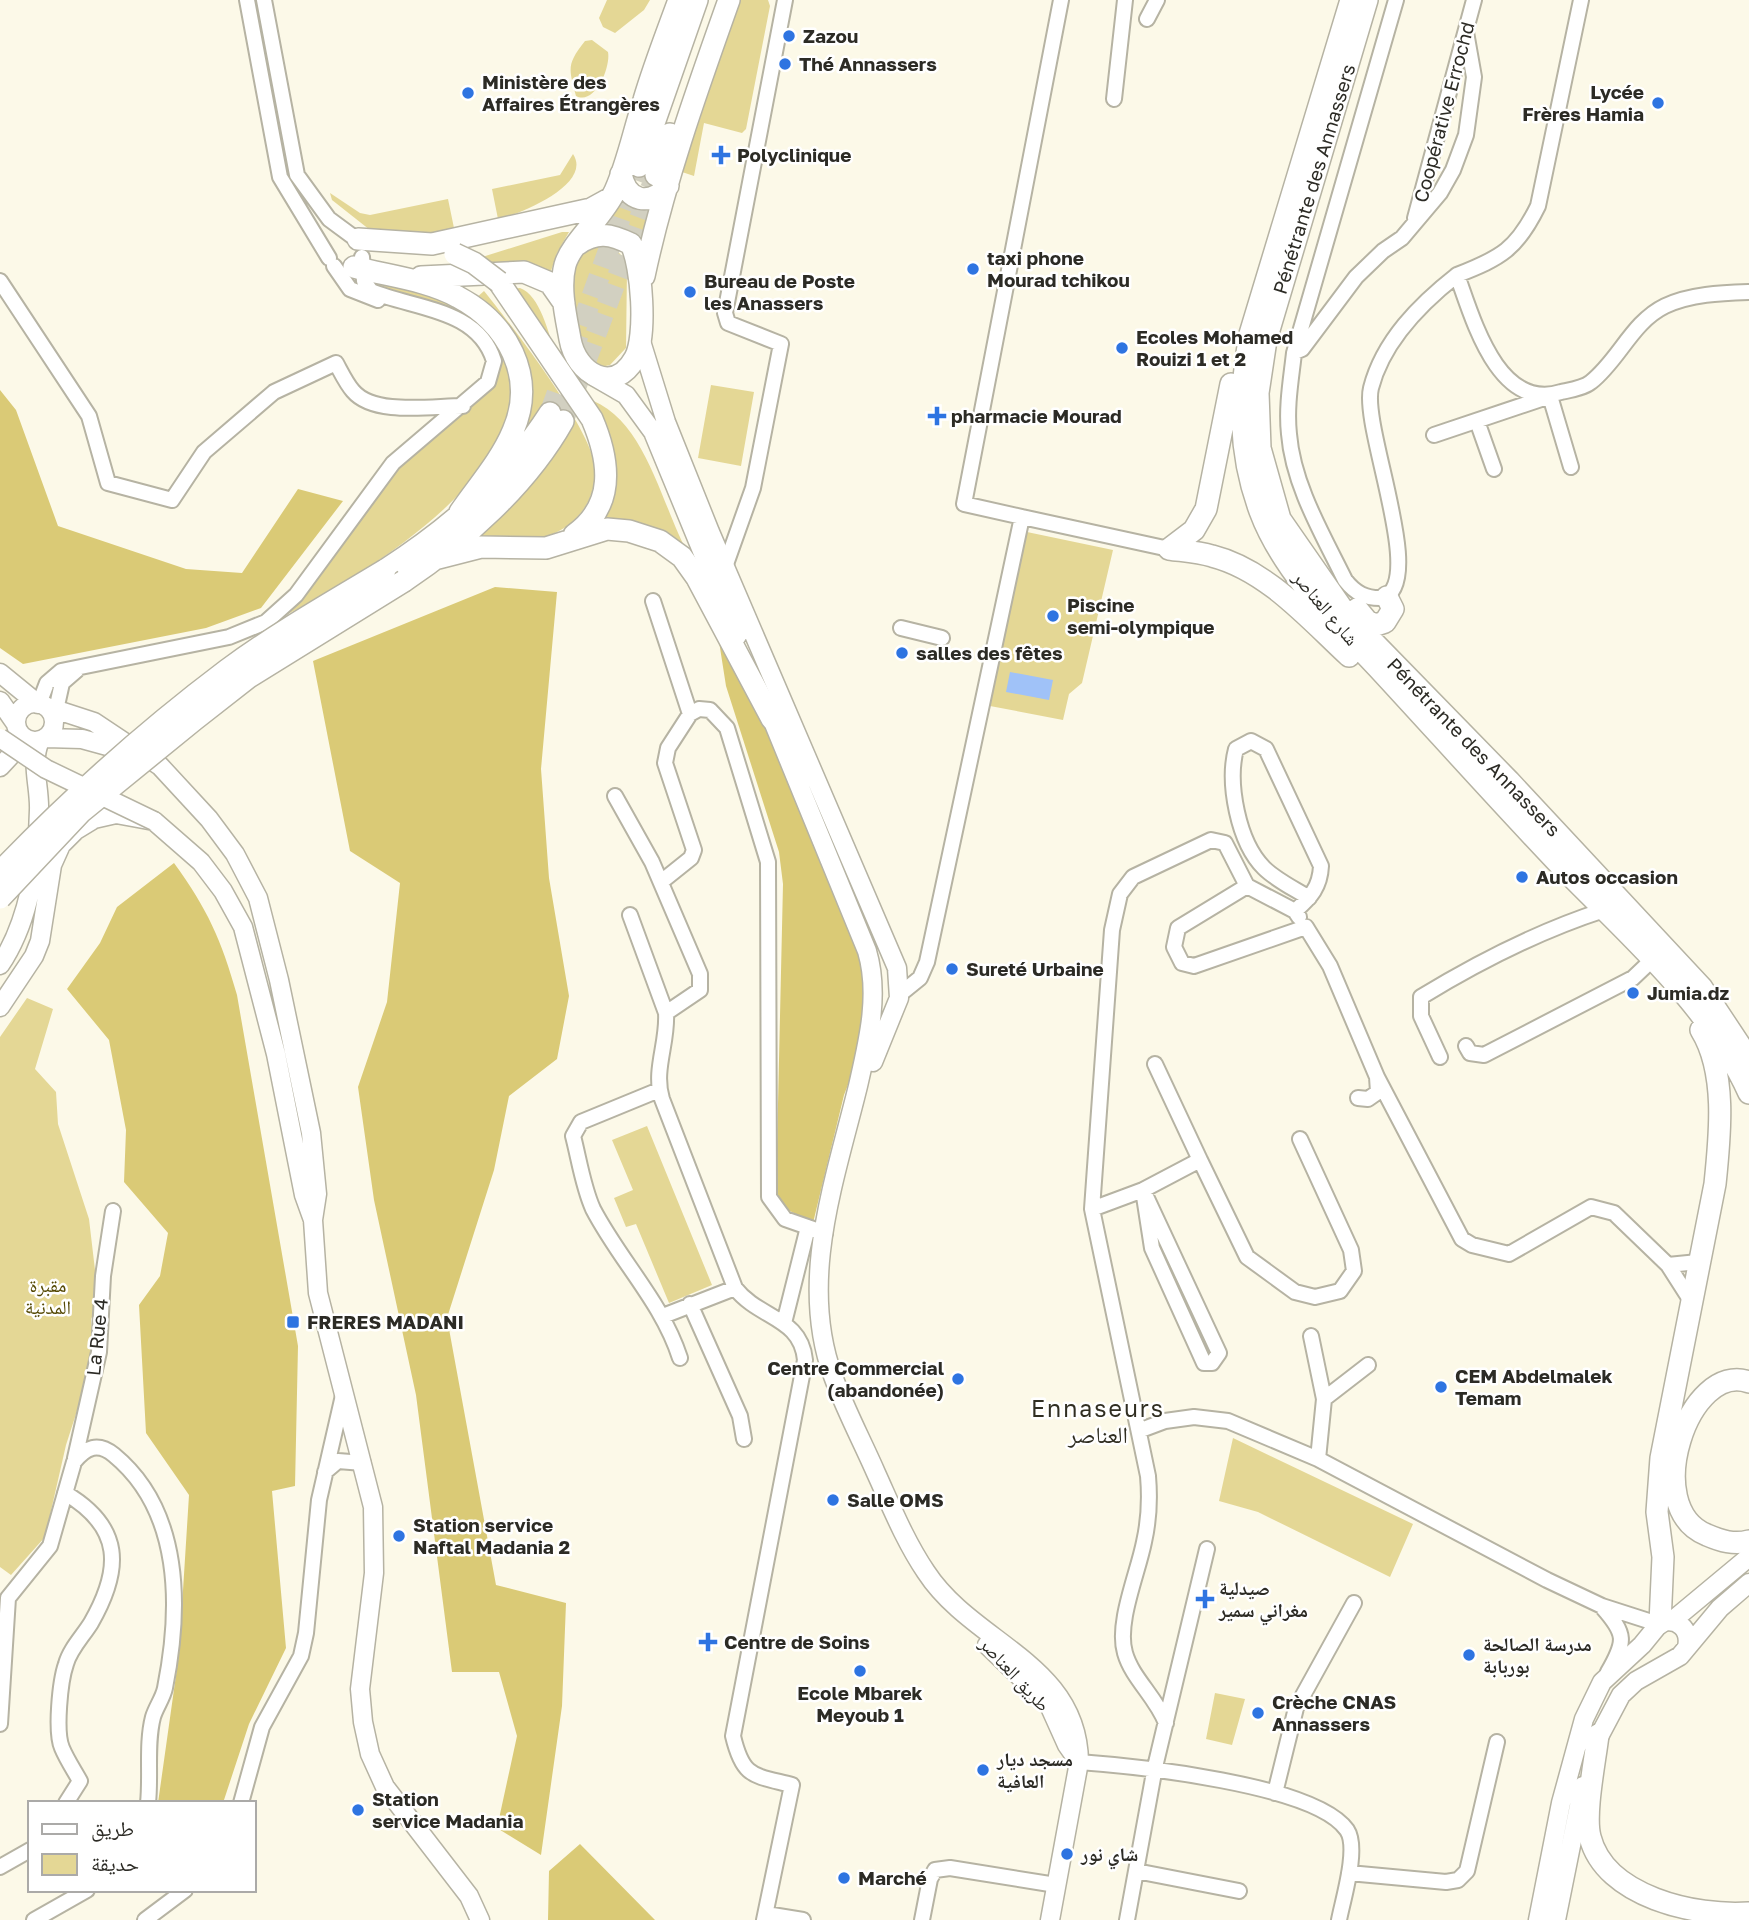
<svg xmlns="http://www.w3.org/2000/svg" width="1749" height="1920" viewBox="0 0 1749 1920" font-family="'Golos Text','Noto Naskh Arabic',sans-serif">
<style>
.green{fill:#e4d795}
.forest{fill:#daca76}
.water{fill:#a0c2f8}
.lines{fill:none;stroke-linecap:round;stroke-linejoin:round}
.highway-tunnel{stroke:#d2d0c1;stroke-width:21;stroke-dasharray:21 10;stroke-linecap:butt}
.minor-casing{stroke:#b6b3a3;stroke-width:18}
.major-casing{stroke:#b6b3a3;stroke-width:21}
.highway-casing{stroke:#b6b3a3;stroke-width:24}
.minor{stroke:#fff;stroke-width:14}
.major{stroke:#fff;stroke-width:18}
.highway{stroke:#fff;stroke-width:21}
.major-bridge-casing{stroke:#b6b3a3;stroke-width:21;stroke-linecap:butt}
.highway-bridge-casing{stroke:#b6b3a3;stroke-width:24;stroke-linecap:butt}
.major-bridge{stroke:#fff;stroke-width:18}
.highway-bridge{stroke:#fff;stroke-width:21}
.poi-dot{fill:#2e74e1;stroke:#fff;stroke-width:2.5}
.labels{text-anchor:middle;stroke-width:5;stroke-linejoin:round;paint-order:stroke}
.poi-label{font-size:19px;font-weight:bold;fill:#2c2b25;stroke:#fff;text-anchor:start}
.street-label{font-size:19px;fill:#2c2b25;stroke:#fff}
.park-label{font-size:19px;fill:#554904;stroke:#fff}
.quarter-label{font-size:23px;letter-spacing:2px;fill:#302e21;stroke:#fff}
</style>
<rect width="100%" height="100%" fill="#fcf9e8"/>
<path class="green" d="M607 0H650L644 10 615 33 603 27 599 18Z
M740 0H768L770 6 746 129 742 133 704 123 694 176 682 172Z
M592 40 608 52C611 67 595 106 576 96 569 69 566 65 585 41Z
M573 154C593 184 521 214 498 219L492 189 560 175Z
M622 192 656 202 645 240 632 228 608 218Z
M330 193 360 213 370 215 448 199 454 228 410 237 370 230 332 200Z
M562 232H569L557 253 551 271C522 257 501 270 479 258Z
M600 245C617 247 623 254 627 269L626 348 610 365 601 367 580 355C577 335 563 277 572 261 578 252 591 247 600 245Z
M371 279C386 284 401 290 417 292 424 293 432 292 438 294 463 302 492 332 503 355 553 464 361 577 282 617L382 482 492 387 498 377 499 362 492 341 380 293Z
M520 288C540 295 549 334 555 353L512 289Z
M484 291C510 323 589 426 594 463 599 492 582 521 555 533 531 545 497 540 470 540 481 517 536 405 533 387 528 353 497 325 475 299Z
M711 385 754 392 741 466 698 458Z
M585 398C646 415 661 507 690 557L606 519C624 459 614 449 585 398Z
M1027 532 1113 550 1082 683 1069 694 1063 720 990 706Z
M27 998 53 1009 35 1069 56 1092 58 1124 89 1219 99 1304 91 1319 94 1358 66 1445 45 1537 11 1575 0 1567V1037Z
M647 1126 712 1285 669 1303 636 1224 626 1227 614 1198 633 1190 612 1140Z
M1233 1438 1413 1524 1390 1577 1258 1512 1219 1501Z
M1215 1693 1245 1699 1232 1745 1206 1739Z"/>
<path class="forest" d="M0 390 16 410 58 526 186 569 242 573 298 489 343 501 261 608 206 628 23 664 0 648Z
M495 587 557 592 541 769 549 878 569 996 557 1059 509 1096 494 1170 447 1318 496 1585 566 1603 562 1706 541 1855 497 1828 517 1736 499 1672H452L416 1395 374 1200 358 1087 387 1002 400 883 350 851 313 661Z
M726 619 869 969 863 1046 844 1095 813 1223 788 1210 776 1192 783 884 779 852 726 686 718 635Z
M174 863C208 910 221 939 237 995L298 1346 295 1486 272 1491 286 1648 249 1724 223 1803H158L179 1654 189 1495 146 1433 139 1305 160 1276 168 1233 124 1182 126 1130 109 1040 67 989 100 943 117 907Z
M580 1844 655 1920H548L549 1871Z"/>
<path class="water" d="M1010 672 1053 680 1049 700 1006 692Z"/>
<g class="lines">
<path class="highway-tunnel" d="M550 413 639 166
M563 421 656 175"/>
<g class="minor-casing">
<path id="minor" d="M247 0 280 177 329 258
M264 0 297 175 329 219 352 236
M1396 0 1294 353C1291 380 1286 407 1289 434 1293 485 1323 535 1345 580 1355 593 1366 599 1383 598 1427 582 1361 427 1371 388 1383 341 1420 304 1457 275 1473 319 1498 412 1561 392 1570 390 1584 388 1591 382 1619 360 1632 322 1665 306 1691 294 1721 293 1749 292
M1147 19 1157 0
M1114 99 1125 0
M1415 218 1474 0
M334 266 350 289 378 300
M1457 275C1501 258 1517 249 1538 206L1581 0
M0 281 89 416 108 483 172 500 204 452 274 392 336 363C341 372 346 383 353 391 374 416 432 406 463 406
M1295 352 1302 349 1356 277 1383 251 1402 238 1440 193 1453 170 1466 135 1474 77 1466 32
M1477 421 1494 469
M1434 435 1550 396 1571 467
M1022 517 964 504 1061 0
M725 567 753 488 781 344 728 323 725 313 785 0
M653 601 690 714
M901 628 942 638
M39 704 47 683 61 671 229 637 266 622 296 595 393 463 488 382 494 361C478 308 413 309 371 291L364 281 362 257
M54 719 62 683 77 670
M615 796 652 862 700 974V990L666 1013C668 1043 653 1070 662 1099L735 1288C759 1319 801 1317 805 1360L733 1736C743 1778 753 1775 792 1785L764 1920
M661 882 691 858 694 850 665 763 668 748 690 714 699 709 710 710 727 728 768 862 769 1197 785 1219 825 1233
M1247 886 1295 911 1299 917
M1295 911C1311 897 1320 887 1321 866L1266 749 1251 741 1236 749C1227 783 1238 842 1264 868 1276 880 1295 889 1309 898
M630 915 666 1013
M899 995 920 978 927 962 1022 517 1169 549
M1466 1046 1470 1053 1484 1055 1633 978 1653 959
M1440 1057 1421 1016V997C1480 961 1539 931 1604 910
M659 1090 581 1122 573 1136C579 1159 583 1187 593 1209 620 1261 662 1302 680 1358
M1358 1098 1368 1099 1378 1092 1377 1077
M1200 1160 1247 1257 1295 1292 1315 1297 1340 1291 1354 1271 1351 1250 1300 1139
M1143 1190 1219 1353 1212 1363H1204L1152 1248Z
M1092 1209 1143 1190 1200 1160 1155 1064
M1691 1301 1668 1265 1698 1262
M690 1304 740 1416 744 1439
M663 1316 735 1288
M784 1323 808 1227
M1311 1336 1324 1399 1318 1459
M1324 1399 1368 1365
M1141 1430 1165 1421 1194 1417 1228 1421 1318 1459 1547 1580 1602 1606 1658 1624
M75 1458 99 1352 103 1276 113 1211
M325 1472 338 1461 363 1463
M65 1493C123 1527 122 1569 91 1623 83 1636 70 1649 66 1664 60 1681 55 1732 62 1748 67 1760 74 1770 80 1781L66 1803
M1603 1608C1626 1634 1626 1641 1608 1672
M1166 1723C1156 1697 1132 1678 1125 1653 1116 1623 1138 1573 1144 1542 1149 1520 1150 1499 1148 1476L1092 1209 1112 930 1120 894 1133 877 1211 840 1225 843 1247 886 1178 928 1174 947 1182 963 1194 966 1306 927 1330 966 1377 1077 1462 1239 1472 1245 1509 1254 1591 1207 1614 1213 1668 1265
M0 1724 8 1598 50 1546 74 1462C86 1447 98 1442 114 1455 182 1511 181 1608 165 1688 163 1698 156 1707 153 1717 146 1744 151 1775 148 1803
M1079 1762C1134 1766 1315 1784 1347 1830 1359 1848 1343 1899 1339 1920
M1275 1793 1296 1708 1354 1603
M241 1803 262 1727 301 1656 306 1633 319 1500 344 1391
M0 1867 30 1850
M1136 1871 1239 1891
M1349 1873 1446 1882 1458 1880 1467 1871 1497 1742
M766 1914 803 1920
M34 1920 87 1890
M145 1920 185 1890
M922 1920 930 1879 935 1870 950 1868 1056 1885
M1127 1920 1155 1767 1207 1549"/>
</g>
<g class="major-casing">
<path id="major" d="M640 338 666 422 710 532 897 968 899 998 873 1062
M593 376 626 395 653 432 737 636
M0 673 38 704
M0 701 16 724
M16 722a19 19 0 1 1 38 0a19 19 0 1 1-38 0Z
M45 706 94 722 160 766 209 819 235 854 258 898 279 980 311 1133 317 1194 313 1220 318 1293 373 1507 374 1573 360 1689 363 1722 370 1754 385 1787 469 1896 480 1920
M767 707 867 951C880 995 868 1042 858 1086 835 1180 798 1281 833 1376 845 1409 862 1441 876 1473 891 1506 905 1541 926 1572 973 1644 1078 1663 1079 1762L1050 1920
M46 738 82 739 133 753
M0 767 26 739
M0 965C29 922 38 861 39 810 40 787 30 762 40 741
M0 1007 34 956 40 941 52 865 61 845 76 830 94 819 116 814 154 821 201 862 223 891 243 927 276 1054 304 1195 313 1220
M1672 1621 1749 1557
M987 1645 1049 1705 1067 1745 1079 1762
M1594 1746 1621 1695 1636 1681 1680 1656 1720 1608 1749 1583
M1538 1920 1561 1803 1584 1719 1602 1682 1642 1645 1660 1623C1677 1617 1691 1629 1687 1647
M1556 1920 1583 1786"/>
</g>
<g class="highway-casing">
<path id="highway" d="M1351 0 1250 334C1239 396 1238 452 1260 511 1283 573 1337 624 1381 671 1441 736 1500 802 1561 866 1628 935 1709 1004 1749 1093
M1367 0 1266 340 1258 393 1260 448 1280 519 1346 614 1509 781 1702 988 1749 1059
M639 166 697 0
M621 174C627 203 650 206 668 186
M656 175 670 134
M358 239 432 244 591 209 611 198
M578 244C597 231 611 234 631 244 642 266 647 336 635 358 614 396 576 374 570 339 566 317 559 288 565 265 571 243 603 217 615 191 628 162 634 130 644 100 654 66 667 33 679 0
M354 267C388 276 428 280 458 297 507 323 537 376 513 431 501 460 478 486 460 512
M644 276C664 182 697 90 729 0
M421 277 524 272 550 283 564 303
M499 282 592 419C610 461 616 505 574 535
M1169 549 1194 530 1206 509 1231 384
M1169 549C1183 551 1198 552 1212 556 1267 570 1309 619 1349 656
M438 558 481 547 546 548 607 529 629 531 660 541 682 557 697 578 772 719
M385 570C449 529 509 477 550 413
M404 581C464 541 527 485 563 421
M1357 609 1367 621 1376 625 1385 622 1393 609 1387 597
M1749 1382C1689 1360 1639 1508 1707 1535 1721 1541 1734 1545 1749 1541
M1660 1623 1663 1557 1657 1512 1661 1458 1715 1184C1720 1136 1727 1072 1701 1030
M1598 1735C1595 1761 1584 1814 1590 1837 1605 1897 1696 1917 1749 1913"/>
</g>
<use href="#minor" class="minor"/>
<use href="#major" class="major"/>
<use href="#highway" class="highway"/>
<g class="major-bridge-casing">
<path id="major-bridge" d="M0 738 46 769 154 821"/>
</g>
<g class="highway-bridge-casing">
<path id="highway-bridge" d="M455 254 474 263 499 282
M0 872C70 799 146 731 227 670 277 633 332 602 385 570
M0 898 81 812 194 720 249 677 404 581"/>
</g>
<use href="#major-bridge" class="major-bridge"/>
<use href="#highway-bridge" class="highway-bridge"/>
</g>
<g class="poi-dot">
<circle cx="789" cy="36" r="7"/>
<circle cx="785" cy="64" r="7"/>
<circle cx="468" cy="93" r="7"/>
<circle cx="1658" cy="103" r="7"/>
<path d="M717.5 144.5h7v7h7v7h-7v7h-7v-7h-7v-7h7z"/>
<circle cx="973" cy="269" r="7"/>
<circle cx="690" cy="292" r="7"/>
<circle cx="1122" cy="348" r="7"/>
<path d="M933.5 405.5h7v7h7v7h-7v7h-7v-7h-7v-7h7z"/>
<circle cx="1053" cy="616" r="7"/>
<circle cx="902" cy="653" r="7"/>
<circle cx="1522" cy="877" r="7"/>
<circle cx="952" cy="969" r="7"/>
<circle cx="1633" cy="993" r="7"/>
<rect x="286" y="1315" width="14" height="14" rx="3.5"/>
<circle cx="958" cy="1379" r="7"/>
<circle cx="1441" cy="1387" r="7"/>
<circle cx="833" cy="1500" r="7"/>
<circle cx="399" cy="1536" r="7"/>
<path d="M1201.5 1588.5h7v7h7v7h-7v7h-7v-7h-7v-7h7z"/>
<path d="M704.5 1631.5h7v7h7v7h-7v7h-7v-7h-7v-7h7z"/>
<circle cx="1469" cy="1655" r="7"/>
<circle cx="860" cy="1671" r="7"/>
<circle cx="1258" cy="1713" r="7"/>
<circle cx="983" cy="1770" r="7"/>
<circle cx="358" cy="1810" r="7"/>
<circle cx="1067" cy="1854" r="7"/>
<circle cx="844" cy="1878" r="7"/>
</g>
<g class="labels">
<g class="poi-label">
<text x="803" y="43">Zazou</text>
<text x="799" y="71">Thé Annassers</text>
<text x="482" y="89">Ministère des<tspan x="482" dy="22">Affaires Étrangères</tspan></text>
<text x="1644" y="99" text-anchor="end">Lycée<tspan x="1644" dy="22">Frères Hamia</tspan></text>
<text x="737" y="162">Polyclinique</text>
<text x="987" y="265">taxi phone<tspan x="987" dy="22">Mourad tchikou</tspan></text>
<text x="704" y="288">Bureau de Poste<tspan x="704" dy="22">les Anassers</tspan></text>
<text x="1136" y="344">Ecoles Mohamed<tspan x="1136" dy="22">Rouizi 1 et 2</tspan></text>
<text x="951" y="423">pharmacie Mourad</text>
<text x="1067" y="612">Piscine<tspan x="1067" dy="22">semi-olympique</tspan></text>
<text x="916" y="660">salles des fêtes</text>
<text x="1536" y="884">Autos occasion</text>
<text x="966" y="976">Sureté Urbaine</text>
<text x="1647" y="1000">Jumia.dz</text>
<text x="307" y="1329">FRERES MADANI</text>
<text x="944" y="1375" text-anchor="end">Centre Commercial<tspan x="944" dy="22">(abandonée)</tspan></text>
<text x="1455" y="1383">CEM Abdelmalek<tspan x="1455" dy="22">Temam</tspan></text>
<text x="847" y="1507">Salle OMS</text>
<text x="413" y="1532">Station service<tspan x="413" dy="22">Naftal Madania 2</tspan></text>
<text x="1219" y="1595">صيدلية<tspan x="1219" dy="22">مغراني سمير</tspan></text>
<text x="724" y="1649">Centre de Soins</text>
<text x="1483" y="1651">مدرسة الصالحة<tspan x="1483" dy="22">بوربابة</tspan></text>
<text x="860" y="1700" text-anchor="middle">Ecole Mbarek<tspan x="860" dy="22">Meyoub 1</tspan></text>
<text x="1272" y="1709">Crèche CNAS<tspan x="1272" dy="22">Annassers</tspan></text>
<text x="997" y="1766">مسجد ديار<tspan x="997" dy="22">العافية</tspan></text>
<text x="372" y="1806">Station<tspan x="372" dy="22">service Madania</tspan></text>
<text x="1081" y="1861">شاي نور</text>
<text x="858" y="1885">Marché</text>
</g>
<g class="street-label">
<text transform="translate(1444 112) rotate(-75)" y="7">Coopérative Errochd</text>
<text transform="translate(1314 179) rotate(-73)" y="7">Pénétrante des Annassers</text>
<text transform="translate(1326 608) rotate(50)" y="7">شارع العناصر</text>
<text transform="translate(1474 747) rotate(46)" y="7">Pénétrante des Annassers</text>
<text transform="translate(97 1337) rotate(-84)" y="7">La Rue 4</text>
<text transform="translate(1015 1674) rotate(47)" y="7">طريق العناصر</text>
</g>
<g class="park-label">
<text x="48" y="1292">مقبرة<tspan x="48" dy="22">المدنية</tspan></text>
</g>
<g class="quarter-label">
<text x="1098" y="1417">Ennaseurs<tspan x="1098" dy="26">العناصر</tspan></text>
</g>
</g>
<rect x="28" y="1801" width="228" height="91" fill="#ffffff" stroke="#abaaa8" stroke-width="2"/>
<rect x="42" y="1824" width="35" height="10" fill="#ffffff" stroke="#abaaa8" stroke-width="2"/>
<text x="91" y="1836" font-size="21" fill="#2c2b25">طريق</text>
<rect x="42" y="1854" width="35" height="21" fill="#e4d795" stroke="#abaaa8" stroke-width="2"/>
<text x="91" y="1871" font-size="21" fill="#2c2b25">حديقة</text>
</svg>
